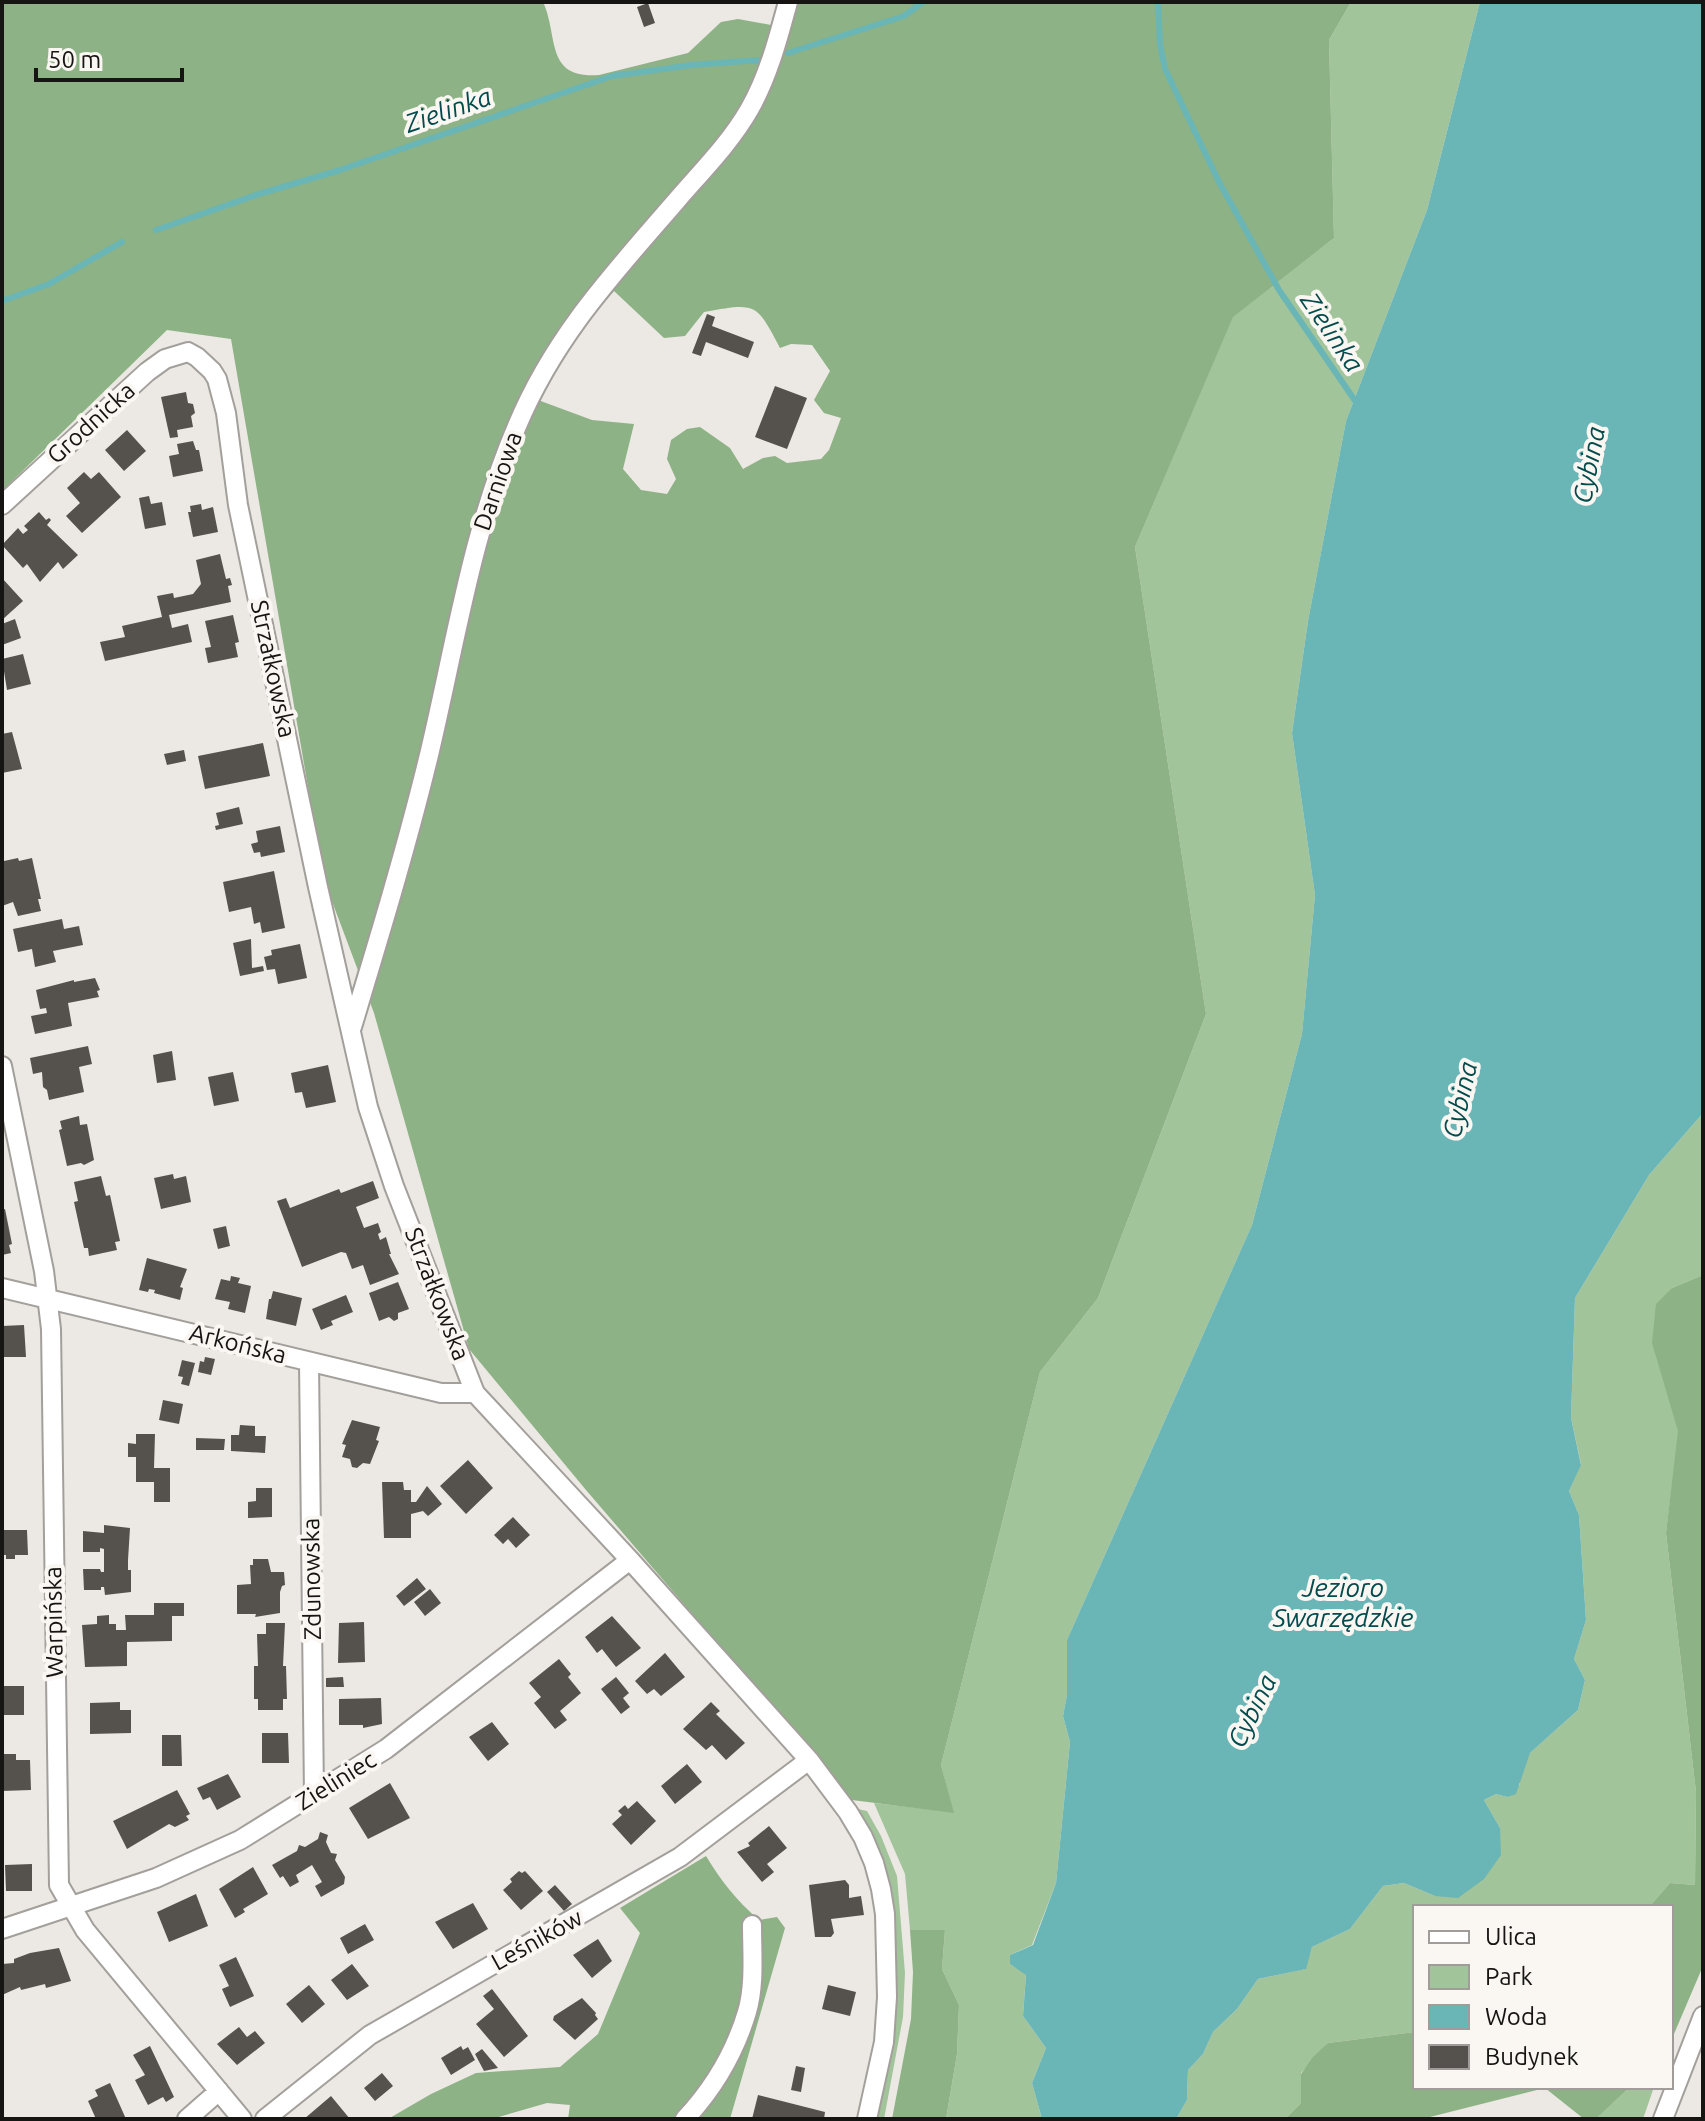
<svg xmlns="http://www.w3.org/2000/svg" width="1705" height="2121" viewBox="0 0 1705 2121" font-family="Ubuntu,sans-serif">
<style>
.green{fill:#a1c49a}
.forest{fill:#8db285;fill-rule:evenodd}
.water{fill:#6ab5b6}
.lines{fill:none;stroke-linecap:round;stroke-linejoin:round}
.stream{stroke:#6ab5b6;stroke-width:6}
.building{fill:#55524e}
.street-casing{stroke:#a39f9b;stroke-width:22}
.street{stroke:#fff;stroke-width:18}
.labels{text-anchor:middle;stroke-width:8;stroke-linejoin:round;paint-order:stroke}
.street-label{font-size:24px;fill:#161513;stroke:#faf6f2}
.water-label{font-size:26px;font-style:italic;fill:#034b4d;stroke:#faf6f2}
</style>
<rect width="100%" height="100%" fill="#ece9e4"/>
<path class="green" d="M1351 2H1480L1427 210 1346 421 1308 621 1292 733 1315 895 1302 1034 1252 1225 1067 1640V1695L1063 1716 1070 1742 1056 1883 1032 1945 1010 1955V1964L1026 1974 1023 2016 1046 2048 1032 2083 1042 2119H946L957 2054 959 2005 942 1969 945 1930H910L905 1874 874 1803 953 1812 941 1765 1040 1372 1098 1298 1206 1014 1135 547 1233 316 1334 238 1329 40Z
M1703 1113V1275L1672 1288 1653 1343 1679 1431 1666 1533 1696 1792 1695 1885 1670 1883 1649 1907H1415V2032L1328 2043 1301 2073V2103L1285 2119H1176L1187 2100 1188 2070 1203 2054 1213 2032 1237 2009 1258 1979 1305 1969 1312 1947 1350 1929 1383 1886 1404 1883 1435 1896 1500 1828 1484 1800 1496 1794 1507 1797 1520 1784V1775L1530 1753 1578 1710 1585 1680 1574 1659 1586 1620 1579 1515 1569 1491 1581 1464 1571 1418 1575 1298 1649 1175Z
M858 1809 867 1811 881 1836 897 1876 905 1973 903 2017 884 2119H875L895 2011 892 1909 882 1856Z
M1630 2087H1654L1643 2119H1596Z"/>
<path class="forest" d="M2 2H543C559 36 544 79 599 75L688 53 721 22 738 19 771 25 777 2H1351L1329 40 1334 238 1233 317 1135 547 1206 1014 1098 1298 1040 1372 941 1765 954 1813 852 1800 586 1490 469 1349 374 1013 324 880 231 339 167 330 2 491ZM614 291 664 338 685 336 704 312C756 303 756 302 780 348L791 344 812 345 830 371 814 400 824 413 841 418 829 450 821 459 787 463 775 456 763 458 743 469 730 448 700 427 687 429 671 440 667 459 676 479 667 494 641 490 623 469 634 424 592 420 538 400C559 359 584 325 614 291Z
M1703 1275V1966L1671 2041V1907H1649L1670 1883 1695 1885 1696 1792 1666 1533 1678 1431 1652 1343 1656 1304 1672 1288Z
M706 1856C722 1882 736 1900 759 1920L777 1917 785 1928 730 2119H568L570 2105 547 2103 492 2119H388L431 2094 476 2073 560 2067 598 2034 640 1933 620 1908Z
M910 1930H945L942 1969 959 2005 957 2054 946 2119H892L911 2019 913 1972Z
M1415 2032V2087H1630L1596 2119H1584L1545 2088 1422 2119H1285L1301 2103V2074L1313 2057 1328 2043Z"/>
<path class="water" d="M1480 2H1703V1113L1649 1175 1575 1298 1571 1418 1581 1465 1569 1491 1579 1515 1586 1620 1574 1659 1585 1680 1578 1710 1530 1753 1516 1794 1507 1797 1496 1794 1484 1800 1500 1828 1501 1855 1484 1879 1458 1898 1435 1896 1404 1883 1383 1886 1350 1929 1312 1947 1306 1969 1258 1979 1237 2009 1213 2032 1203 2054 1188 2070 1187 2100 1176 2119H1042L1032 2083 1046 2048 1023 2016 1026 1975 1010 1964V1955L1033 1945 1056 1883 1070 1742 1063 1716 1067 1695V1640L1252 1225 1302 1034 1315 895 1292 733 1308 621 1346 421 1427 210Z"/>
<g class="lines">
<path class="stream" d="M1158 2 1160 44 1165 69 1219 182 1279 290 1358 405
M788 53 904 16 923 2
M156 230 259 194 340 170 612 76 692 65 759 60
M2 301 49 284 122 242"/>
</g>
<path class="building" d="M648 3 655 23 644 27 637 7Z
M707 314 715 317 712 326 754 342 748 358 706 342 701 356 692 353Z
M775 386 807 398 787 449 755 437Z
M186 392 188 403 193 404 195 413 191 416 193 427 177 430 178 437 170 438 161 397Z
M127 430 146 451 124 471 105 450Z
M193 441 196 450H199L203 471 173 477 169 456 179 454 177 444Z
M84 472 91 479 99 472 121 497 82 533 66 516 80 503 67 488Z
M149 496 151 504 162 502 166 525 145 529 139 498Z
M201 504 202 510 213 507 218 532 193 537 188 512H191L190 506Z
M39 512 46 520 49 518 51 520 47 525 78 555 63 569 58 562 40 582 27 564 23 568 2 545 18 528 23 534 28 530 24 526Z
M220 554 226 579 230 578 232 585 228 586 231 602 169 615 172 628 188 624 192 642 105 661 100 642 125 637 122 626 162 617 157 596 173 593 174 598 193 594 201 584 196 560Z
M2 578 23 601 2 620Z
M233 615 239 642 235 643 238 657 208 663 205 648 211 647 205 621Z
M15 619 21 638 2 645V624Z
M23 654 31 684 7 690 2 659Z
M12 732 22 769 2 773V734Z
M263 743 270 776 205 789 198 756Z
M184 750 186 761 167 765 164 754Z
M239 807 243 824 216 830 215 826 219 825 216 813Z
M280 826 285 852 261 857 260 852 254 853 251 844 258 842 256 831Z
M18 858 19 861 32 858 41 899H38L41 911 18 916 13 902 2 906V864L4 861Z
M274 871 285 928 262 933 260 922 254 924 251 907 229 912 223 882Z
M62 919 64 929 79 926 83 945 53 951 56 962 35 967 32 949 18 952 13 929Z
M251 939 252 968 263 966 264 971 240 976 233 943Z
M300 944 307 978 278 984 275 969 267 970 264 957 272 955 271 950Z
M95 978 100 990 97 991 99 997 68 1003 72 1026 35 1034 31 1016 47 1013 46 1008 40 1009 36 990 74 980V982Z
M88 1046 92 1064 79 1067 84 1092 49 1100 47 1090 43 1087 42 1072 33 1074 30 1058Z
M172 1051 176 1080 157 1083 153 1055Z
M328 1065 336 1102 306 1108 302 1092 295 1093 291 1073Z
M233 1072 239 1101 214 1106 208 1077Z
M79 1116 80 1125 87 1124 94 1160 84 1165 81 1163 67 1166 59 1130 62 1129 60 1121Z
M173 1174 174 1179 186 1176 191 1202 161 1209 154 1178Z
M101 1176 106 1196 110 1195 120 1241 115 1242 117 1250 89 1256 88 1248H84L74 1202 78 1201 74 1182Z
M373 1181 379 1198 356 1207 364 1228 378 1223 381 1232 378 1234 380 1240 386 1237 391 1254H389L399 1274 370 1285 363 1265 352 1269 346 1253 341 1252 302 1267 277 1201 286 1198 290 1208 339 1189 341 1193Z
M5 1209 12 1244 9 1245 11 1253 2 1255V1210Z
M226 1226 230 1246 218 1249 213 1229Z
M147 1258 187 1269 180 1287 183 1288 180 1300 154 1293 155 1290 149 1289 148 1292 139 1290Z
M231 1276 240 1278 238 1283 251 1286 245 1313 228 1309 230 1302 215 1299 221 1279 230 1281Z
M398 1282 409 1309 398 1313V1319L394 1321 389 1317 379 1321 369 1293Z
M273 1291 302 1298 296 1326 266 1319 269 1299H271Z
M346 1295 353 1312 331 1321 333 1325 321 1330 312 1309Z
M24 1325 26 1357H2V1326Z
M205 1357 215 1359 211 1375 198 1372 200 1361 204 1362Z
M182 1360 195 1363 189 1386 181 1384 183 1377 178 1376Z
M163 1400 183 1404 179 1424 159 1420Z
M352 1420 380 1427 376 1440 379 1441 370 1464 363 1463 357 1468 352 1467 350 1459 342 1457 346 1445 342 1444Z
M240 1425 255 1426V1436H266L265 1453 231 1451V1435H239Z
M136 1434H155L154 1468H170V1502H154V1482H136V1457H128V1443L136 1444Z
M196 1438 225 1439 224 1450H196Z
M468 1460 493 1488 466 1514 440 1486Z
M382 1482H403L404 1490H411V1502H416L427 1486 442 1504 428 1516 423 1511 411 1514V1538H384Z
M256 1488H272V1517L248 1518V1502L256 1501Z
M513 1517 530 1535 516 1548 508 1539 503 1544 494 1535Z
M104 1525 130 1528 128 1560V1570H131V1592L105 1595 104 1587H101V1590H84L83 1569H100L101 1572H104V1549L100 1548V1552H83V1531L104 1533Z
M2 1530H27L28 1555H15V1559H6V1555H2Z
M253 1559H268L271 1572H284L285 1585 282 1586 280 1592V1613L255 1617 256 1614H237V1585L251 1584 250 1565H253Z
M417 1578 426 1589 404 1606 396 1596Z
M430 1589 441 1603 425 1616 414 1602Z
M154 1603H184V1616H172V1641L127 1642V1666L85 1667 82 1625 97 1624V1616L109 1615V1624H116V1630H126L125 1615H154Z
M612 1616 641 1648 616 1667 602 1649 597 1653 585 1637Z
M364 1622 365 1662 338 1663 339 1623Z
M266 1623H285L283 1666H286L287 1699H283V1710H258V1699H254V1666H258L257 1634H266Z
M665 1653 685 1677 661 1696 654 1689 647 1694 635 1681Z
M559 1659 571 1674 568 1677 581 1693 560 1711 567 1720 555 1729 534 1703 541 1697 529 1683Z
M343 1677 344 1687H326V1678Z
M616 1677 629 1693 623 1698 630 1707 621 1714 601 1689Z
M2 1686H24V1715H2Z
M381 1698 382 1724 363 1728V1725H339V1699Z
M120 1702V1710H131V1733L90 1734V1703Z
M711 1702 720 1711 716 1714 745 1743 726 1760 712 1745 706 1750 683 1729Z
M492 1722 509 1744 488 1761 469 1737Z
M262 1733H288L289 1763H262Z
M162 1735H181L182 1766H162Z
M2 1754H16V1760H30L31 1790 2 1791Z
M687 1764 702 1782 675 1804 661 1786Z
M228 1774 241 1797 217 1810 210 1797 203 1800 197 1788Z
M390 1783 410 1818 368 1839 349 1808Z
M177 1790 190 1814 186 1816 189 1820 175 1827 169 1824 127 1849 113 1821Z
M637 1801 656 1821 631 1845 612 1824 622 1815 618 1811 625 1805 628 1809Z
M769 1826 787 1848 767 1864 774 1872 762 1882 737 1852 750 1846 748 1843Z
M320 1832 328 1835 326 1842 331 1853 337 1854 335 1860 345 1877 344 1884 321 1897 315 1886 322 1882 312 1865 296 1875 299 1882 290 1887 283 1876 280 1878 272 1865 297 1851 299 1845 305 1847 318 1839Z
M32 1864V1891H6L5 1865Z
M253 1867 268 1894 243 1909 245 1912 235 1918 219 1889Z
M519 1871 522 1873 525 1871 543 1891 521 1910 503 1890 512 1882 510 1879Z
M845 1880 849 1885V1898L861 1896 864 1915 831 1919 834 1933 831 1937H815L809 1885Z
M555 1885 572 1904 564 1911 547 1892Z
M196 1894 208 1926 169 1942 157 1912Z
M473 1903 488 1929 453 1949 435 1922Z
M365 1924 374 1940 348 1954 340 1938Z
M598 1939 612 1961 592 1978 573 1955Z
M59 1948 71 1981 46 1988 45 1984 21 1990 20 1987 2 1995V1964L14 1963V1959L30 1953Z
M236 1957 254 1996 230 2007 222 1989 229 1986 219 1965Z
M352 1964 369 1986 347 2000 331 1980Z
M309 1985 325 2004 302 2023 286 2004Z
M828 1985 856 1992 850 2016 822 2009Z
M492 1989 528 2036 504 2057 476 2024 494 2009 483 1996Z
M582 1998 596 2013 595 2015 598 2019 575 2040 553 2020 554 2016Z
M239 2027 247 2037 255 2031 265 2043 237 2065 217 2044Z
M150 2046 174 2097 166 2102 163 2097 148 2105 135 2080 145 2075 133 2055Z
M461 2046 463 2050 468 2047 475 2060 451 2075 441 2058Z
M482 2049 498 2068 484 2071 475 2054Z
M796 2066 805 2068 801 2092 791 2090Z
M382 2073 393 2086 375 2101 364 2088Z
M110 2083 126 2119H96L88 2101 98 2096 95 2090Z
M758 2095 825 2112 824 2119H752Z
M331 2096 350 2119H304Z"/>
<g class="lines">
<g class="street-casing">
<path id="street" d="M2 505 147 372 165 359 188 352 197 357 212 371 217 379 226 413 238 505 318 887 368 1107 394 1186 475 1393 630 1560 809 1760 848 1812 863 1837 874 1863 881 1889 885 1914 887 1997 884 2042 867 2119
M352 1027C379 938 406 849 428 759 455 647 471 533 517 426 555 335 614 273 677 200 702 171 730 143 749 110 768 77 778 39 788 2
M2 1066 44 1271 51 1329 59 1885 85 1930 242 2119
M2 1288 441 1393H475
M309 1362 314 1795
M2 1929 156 1878 240 1840 386 1749 630 1560
M187 2119 219 2091
M265 2119 370 2035 680 1857 809 1760
M685 2119C713 2089 735 2052 747 2012 755 1985 752 1954 752 1925
M1663 2119 1703 2016"/>
</g>
<use href="#street" class="street"/>
</g>
<g class="labels">
<g class="street-label">
<text transform="translate(91 423) rotate(-42)" y="8">Grodnicka</text>
<text transform="translate(498 481) rotate(-71)" y="8">Darniowa</text>
<text transform="translate(273 669) rotate(78)" y="8">Strzałkowska</text>
<text transform="translate(437 1294) rotate(69)" y="8">Strzałkowska</text>
<text transform="translate(238 1344) rotate(14)" y="8">Arkońska</text>
<text transform="translate(312 1579) rotate(-91)" y="8">Zdunowska</text>
<text transform="translate(54 1622) rotate(-91)" y="8">Warpińska</text>
<text transform="translate(336 1781) rotate(-32)" y="8">Zieliniec</text>
<text transform="translate(537 1940) rotate(-29)" y="8">Leśników</text>
</g>
<g class="water-label">
<text transform="translate(448 110) rotate(-19)" y="9">Zielinka</text>
<text transform="translate(1332 332) rotate(56)" y="9">Zielinka</text>
<text transform="translate(1589 465) rotate(-79)" y="9">Cybina</text>
<text transform="translate(1460 1100) rotate(-77)" y="9">Cybina</text>
<text x="1343" y="1597">Jezioro<tspan x="1343" dy="30">Swarzędzkie</tspan></text>
<text transform="translate(1252 1711) rotate(-64)" y="9">Cybina</text>
</g>
</g>
<rect width="1705" height="2121" fill="none" stroke="#161513" stroke-width="8"/>
<rect x="1413" y="1905" width="260" height="184" fill="#faf6f2" stroke="#9f9c99" stroke-width="2"/>
<rect x="1429" y="1931" width="40" height="12" fill="#ffffff" stroke="#9f9c99" stroke-width="2"/>
<text x="1485" y="1945" font-size="24" fill="#161513">Ulica</text>
<rect x="1429" y="1965" width="40" height="24" fill="#a1c49a" stroke="#9f9c99" stroke-width="2"/>
<text x="1485" y="1985" font-size="24" fill="#161513">Park</text>
<rect x="1429" y="2005" width="40" height="24" fill="#6ab5b6" stroke="#9f9c99" stroke-width="2"/>
<text x="1485" y="2025" font-size="24" fill="#161513">Woda</text>
<rect x="1429" y="2045" width="40" height="24" fill="#55524e" stroke="#9f9c99" stroke-width="2"/>
<text x="1485" y="2065" font-size="24" fill="#161513">Budynek</text>
<path d="M36 68v12h146v-12" fill="none" stroke="#161513" stroke-width="4"/>
<text x="48" y="68" font-size="24" fill="#161513" stroke="#faf6f2" stroke-width="6" paint-order="stroke">50 m</text>
</svg>
